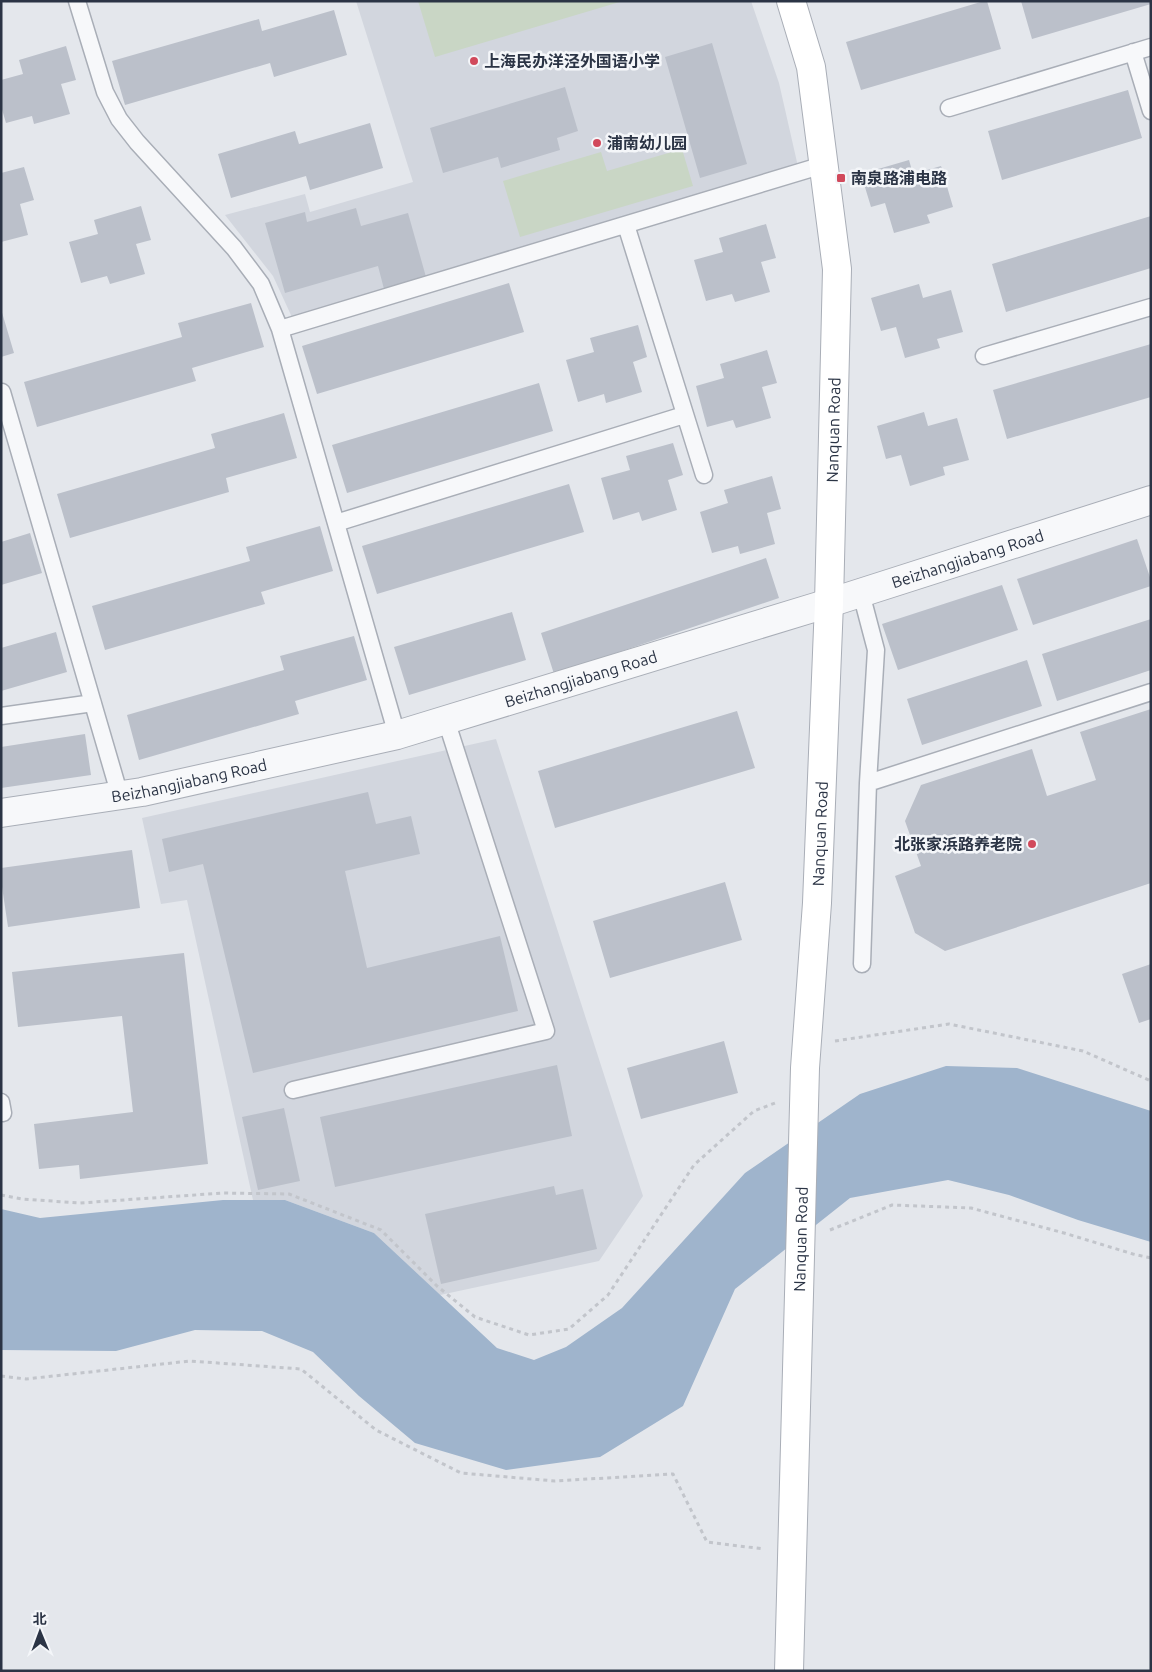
<svg xmlns="http://www.w3.org/2000/svg" width="1152" height="1672" viewBox="0 0 1152 1672" font-family="Ubuntu,'Noto Sans SC',sans-serif">
<style>
.built{fill:#d2d6de}
.green{fill:#c9d6c5}
.water{fill:#9fb4cc}
.building{fill:#bbc0ca}
.lines{fill:none;stroke-linecap:round;stroke-linejoin:round}
.lane-casing{stroke:#a9aeb7;stroke-width:19}
.street-casing{stroke:#a9aeb7;stroke-width:30}
.secondary-casing{stroke:#a9aeb7;stroke-width:30}
.path{stroke:#c2c5cb;stroke-width:3;stroke-dasharray:4 4;stroke-linecap:butt}
.lane{stroke:#f7f8fa;stroke-width:16}
.street{stroke:#f7f8fa;stroke-width:28}
.secondary{stroke:#fff;stroke-width:28}
.poi-dot{fill:#d1495b;stroke:#f4f6f9;stroke-width:2}
.labels{text-anchor:middle;stroke-width:5;stroke-linejoin:round;paint-order:stroke}
.poi-label{font-size:16px;font-weight:bold;fill:#2b3445;stroke:#f4f6f9;text-anchor:start}
.street-label{font-size:16px;fill:#2b3445;stroke:#f4f6f9}
</style>
<rect width="100%" height="100%" fill="#e4e7ec"/>
<path class="built" d="M356 1H751L779 83 799 171 296 326 273 276 225 215 305 194 310 212 413 182Z
M496 739 643 1196 599 1261 440 1295 374 1233 285 1200H253L187 900 161 904 142 818Z"/>
<path class="green" d="M418 1H623L435 57Z
M682 149 693 186 520 237 503 181 601 152 607 171Z"/>
<path class="water" d="M946 1066 1017 1068 1151 1111V1242L1078 1220 1009 1195 948 1180 850 1198 735 1289 683 1406 600 1457 506 1470 415 1443 359 1396 313 1352 262 1331 195 1330 116 1351 1 1350V1209L40 1218 223 1200H285L374 1233 497 1348 534 1360 566 1347 622 1308 745 1173 860 1094Z"/>
<path class="building" d="M984 1H987L1001 49 861 90 846 42Z
M1021 1H1151V4L1032 39Z
M334 10 347 55 274 77 270 63 125 105 112 61 259 19 262 31Z
M712 43 747 164 700 178 665 57Z
M66 46 76 80 61 84 70 114 34 124 32 116 6 123 1 106V80L23 74 19 60Z
M565 87 578 131 557 138 560 150 501 168 498 157 443 173 430 128Z
M1128 90 1142 138 1002 180 988 131Z
M370 123 383 168 310 190 306 176 231 198 218 154 295 131 299 144Z
M909 160 913 174 941 166 953 207 927 215 930 223 894 233 885 203 871 207 861 174Z
M24 167 34 200 20 204 28 235 1 242V173Z
M141 206 151 240 136 244 145 274 110 284 107 276 81 283 69 242 98 234 94 220Z
M356 208 361 226 408 213 426 277 384 289 378 266 285 293 265 223 305 212 307 222Z
M1151 216V268L1006 312 992 264Z
M766 224 776 258 761 262 770 292 735 302 732 294 706 301 694 260 723 252 719 238Z
M509 283 524 332 317 394 302 346Z
M919 284 923 298 951 290 963 332 937 339 940 348 905 358 896 327 881 331 871 298Z
M251 303 264 347 192 368 196 381 37 427 24 382 182 337 178 323Z
M1 309 14 353 1 357Z
M638 325 647 357 633 362 642 392 606 403 604 394 578 402 566 360 594 352 590 338Z
M1151 344V397L1007 439 993 390Z
M767 350 777 383 762 387 771 418 736 428 733 420 707 427 696 386 724 378 720 364Z
M539 383 553 431 347 493 332 445Z
M924 412 928 426 957 418 969 460 943 467 945 475 910 486 901 455 886 459 877 426Z
M284 413 297 458 226 478 229 492 70 538 57 494 215 448 211 434Z
M673 443 683 475 668 480 677 510 642 521 639 512 613 520 601 478 630 470 626 456Z
M772 476 781 509 767 513 775 544 740 554 738 546 712 553 700 512 728 503 724 490Z
M569 484 584 532 377 594 362 546Z
M320 526 333 571 261 592 265 604 105 650 92 606 250 561 246 547Z
M30 533 42 573 1 585V542Z
M1137 539 1151 580V586L1033 625 1017 579Z
M766 558 779 598 554 674 541 633Z
M1002 585 1018 630 898 670 882 624Z
M512 612 526 660 409 695 394 647Z
M1151 619V670L1057 701 1042 654Z
M56 632 67 672 1 691V648Z
M354 636 367 680 295 701 299 714 139 760 127 715 284 670 280 656Z
M1027 660 1042 706 922 745 907 699Z
M1151 709V883L945 951 915 933 895 876 921 866 905 821 921 785 1032 749 1047 796 1096 780 1080 732Z
M737 711 755 768 555 828 538 771Z
M85 734 91 775 1 788V747Z
M368 792 376 824 411 816 420 854 345 871 367 968 500 936 518 1011 253 1073 203 864 169 872 162 839Z
M132 850 140 908 8 927 1 880V868Z
M725 882 742 940 610 978 593 921Z
M184 953 208 1164 80 1179 79 1165 39 1169 34 1124 133 1112 122 1016 18 1027 12 972Z
M1151 964V1019L1139 1023 1122 974Z
M724 1041 738 1093 641 1119 627 1068Z
M557 1065 572 1136 335 1187 320 1117Z
M284 1108 300 1181 258 1190 242 1117Z
M554 1186 556 1195 583 1189 597 1249 441 1284 425 1214Z"/>
<g class="lines">
<g class="lane-casing">
<path id="lane" d="M77 1 105 92 119 119 137 142 234 248 261 284 280 329 397 735
M1133 52 1151 111
M949 108 1151 47
M626 225 704 475
M280 329 823 165
M984 356 1151 307
M2 392 120 796
M336 523 684 415
M861 593 876 650 868 783 862 964
M1 716 93 703
M868 783 1151 692
M293 1090 546 1031 446 720
M1 1102 3 1113"/>
</g>
<g class="street-casing">
<g id="street">
<path id="s1" d="M1 813 142 792 397 735 829 603 1151 500"/>
</g>
</g>
<g class="secondary-casing">
<g id="secondary">
<path id="s2" d="M789 1671 805 1068 817 903 829 603 837 269 811 67 791 1"/>
</g>
</g>
<path class="path" d="M835 1041 949 1024 1083 1051 1151 1081
M1 1195 22 1199 80 1203 223 1193 289 1194 381 1230 437 1286 475 1317 529 1335 569 1329 608 1295 694 1165 754 1111 775 1103
M830 1230 892 1205 971 1208 1064 1233 1133 1254 1151 1258
M1 1376 26 1379 190 1361 301 1369 376 1430 461 1473 555 1481 673 1474 707 1542 764 1549"/>
<use href="#lane" class="lane"/>
<use href="#street" class="street"/>
<use href="#secondary" class="secondary"/>
</g>
<g class="poi-dot">
<circle cx="474" cy="61" r="5"/>
<circle cx="597" cy="143" r="5"/>
<rect x="836" y="173" width="10" height="10" rx="2.5"/>
<circle cx="1032" cy="844" r="5"/>
</g>
<g class="labels">
<g class="poi-label">
<text x="484" y="67">上海民办洋泾外国语小学</text>
<text x="607" y="149">浦南幼儿园</text>
<text x="851" y="184">南泉路浦电路</text>
<text x="1022" y="850" text-anchor="end">北张家浜路养老院</text>
</g>
<g class="street-label">
<text dy="6" stroke="none"><textPath href="#s2" startOffset="1242">Nanquan Road</textPath></text>
<text dy="6" stroke="none"><textPath href="#s1" startOffset="1001">Beizhangjiabang Road</textPath></text>
<text dy="6" stroke="none"><textPath href="#s1" startOffset="596">Beizhangjiabang Road</textPath></text>
<text dy="6" stroke="none"><textPath href="#s1" startOffset="191">Beizhangjiabang Road</textPath></text>
<text dy="6" stroke="none"><textPath href="#s2" startOffset="838">Nanquan Road</textPath></text>
<text dy="6" stroke="none"><textPath href="#s2" startOffset="432">Nanquan Road</textPath></text>
</g>
</g>
<rect width="1152" height="1672" fill="none" stroke="#2b3445" stroke-width="5"/>
<g transform="translate(40 1632) rotate(359)" stroke="#f4f6f9" stroke-width="4" paint-order="stroke">
<path d="M0-4L9 19L0 12L-9 19Z" fill="#2b3445"/>
<text y="-8" font-size="14" font-weight="bold" text-anchor="middle" fill="#2b3445">北</text>
</g>
</svg>
